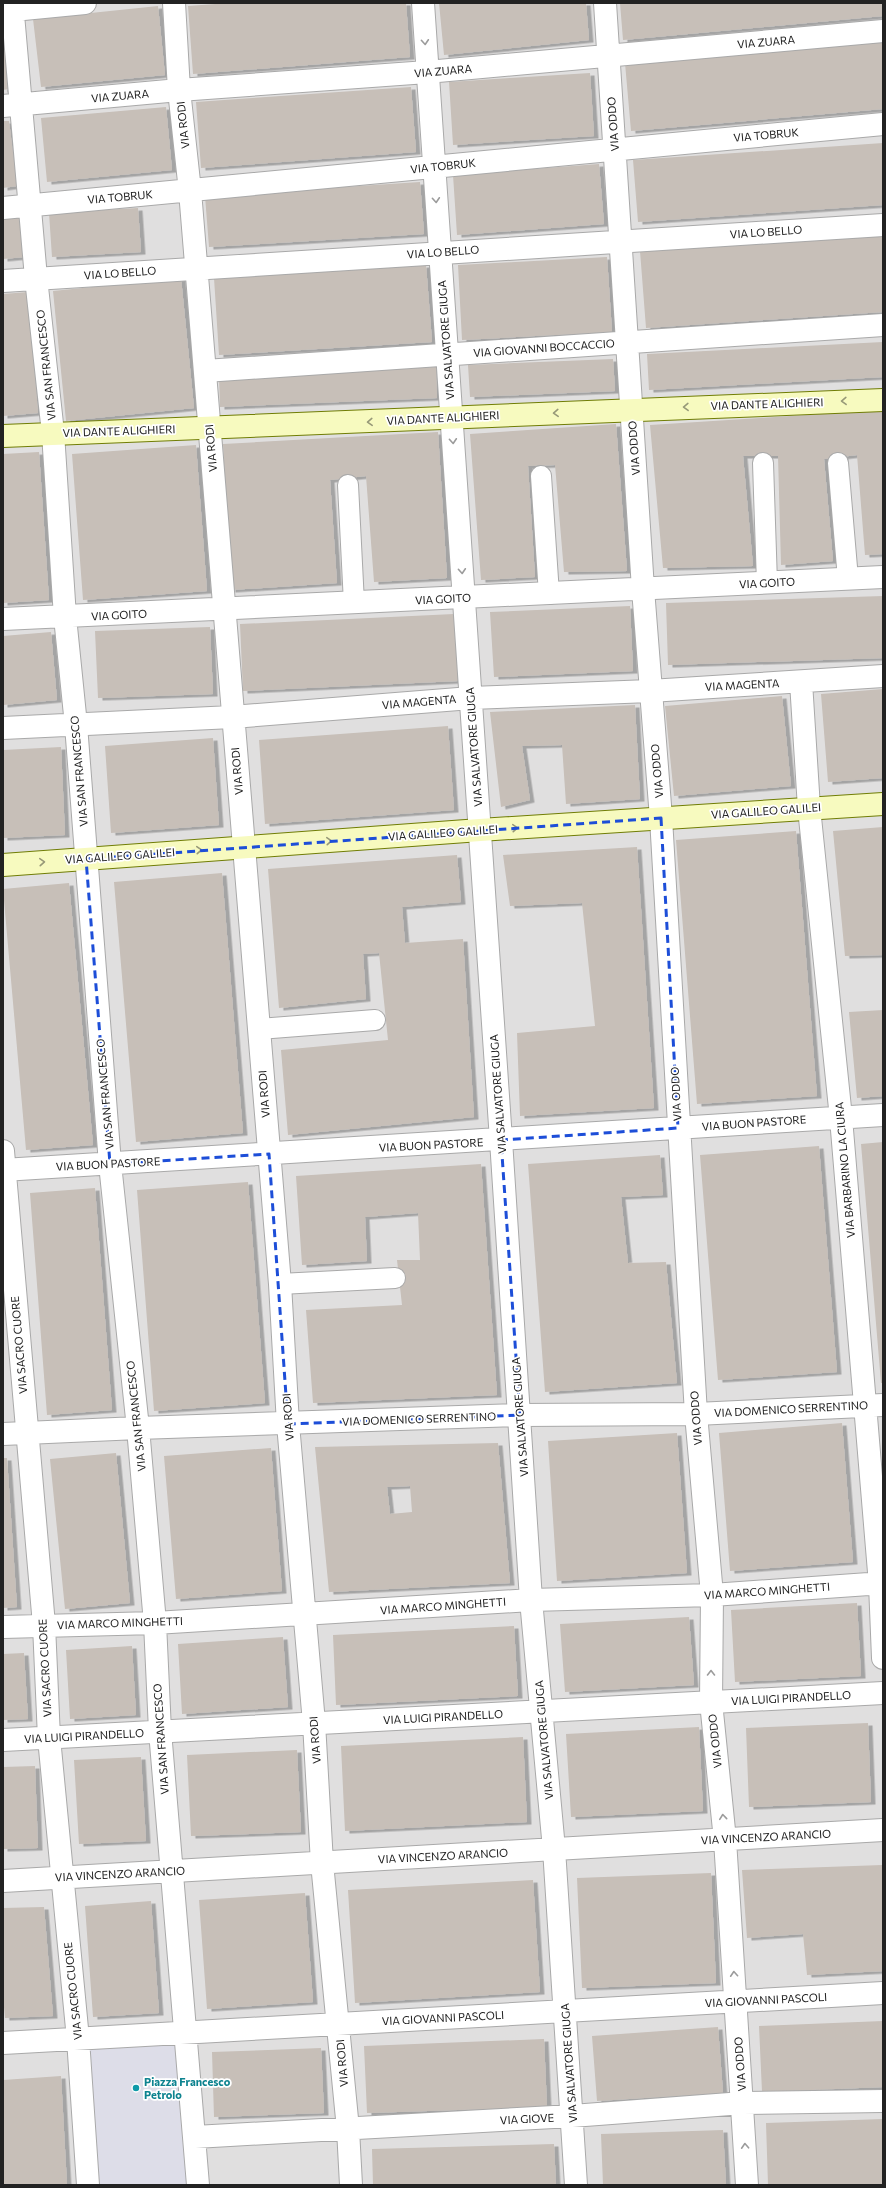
<svg xmlns="http://www.w3.org/2000/svg" width="886" height="2188" viewBox="0 0 886 2188" font-family="Commissioner,sans-serif">
<style>
.residential{fill:#e0dfdf}
.plaza{fill:#dddde8}
.building{fill:#c7bfb8;fill-rule:evenodd;filter:url(#shadow)}
.lines{fill:none;stroke-linecap:round;stroke-linejoin:round}
.lane-casing{stroke:#a9a9a9;stroke-width:22}
.street-casing{stroke:#a9a9a9;stroke-width:24}
.secondary-casing{stroke:#707d05;stroke-width:24}
.lane{stroke:#fff;stroke-width:20}
.street{stroke:#fff;stroke-width:22}
.secondary{stroke:#f7fabf;stroke-width:22}
.oneway{stroke:#9c9c9c}
.oneway2{stroke:#979978}
.marked{fill:none;stroke:#1d4ed8;stroke-width:3;stroke-dasharray:8 5;stroke-linejoin:round}
.culture-dot{fill:#0f9aa8;stroke:#fff;stroke-width:1.5}
.labels{text-anchor:middle;stroke-width:3.5;stroke-linejoin:round;paint-order:stroke}
.street-label{font-size:11px;fill:#222;stroke:#fff}
.culture-label{font-size:11px;font-weight:bold;fill:#0d838f;stroke:#fff;text-anchor:start}
</style>
<defs>
<filter id="shadow"><feDropShadow dx="4.5" dy="2.5" stdDeviation="0" flood-color="#0004"/></filter>
</defs>
<rect width="100%" height="100%" fill="#f2efe9"/>
<path class="residential" d="M3 3H883V2185H3Z"/>
<path class="plaza" d="M185 2033 198 2185H88L78 2039Z"/>
<path class="building" d="M229 3H406L410 57 193 74 188 6Z
M439 3H586L589 40 444 55Z
M620 3H883V16L623 40Z
M158 6 165 75 41 87 33 19Z
M3 22 9 89 3 90Z
M883 41V109L631 131 625 63Z
M590 73 594 136 453 145 449 82Z
M411 87 416 152 201 168 196 102Z
M166 107 172 170 47 182 41 118Z
M3 121H9L17 186 3 188Z
M883 143V205L638 222 633 160Z
M599 164 604 224 457 235 453 175Z
M420 182 424 234 209 247 205 196Z
M138 208 141 252 52 257 49 213Z
M21 216 24 257 3 259V217Z
M883 235V312L646 328 640 251Z
M607 257 612 332 462 340 458 265Z
M426 265 432 342 219 355 214 278Z
M181 278 194 408 66 421 53 291Z
M28 292 38 413 3 416V294Z
M883 342V377L649 390 647 354Z
M613 359 615 391 470 397 468 365Z
M436 367 437 398 220 407 219 377Z
M883 410V554L865 555 857 455 824 459 833 561 781 565 778 456H743L753 566 663 568 650 425Z
M616 424 627 571 564 572 555 465 528 466 535 577 481 580 470 434Z
M438 432 447 578 374 582 366 476 330 480 337 583 231 590 223 444Z
M196 445 207 591 83 600 72 454Z
M39 452 49 600 3 603V454Z
M883 596V658L668 665 666 603Z
M630 606 633 671 494 677 490 612Z
M454 614 458 681 243 691 240 624Z
M210 627 213 694 98 698 95 631Z
M51 632 57 700 3 705V636Z
M883 689V778L828 782 821 694Z
M782 696 791 786 674 796 665 706Z
M635 705 640 799 566 804 562 745 522 746 530 800 501 807 490 712Z
M448 726 454 810 265 824 259 740Z
M213 738 219 825 111 833 105 746Z
M61 747 65 835 3 838V750Z
M883 827V955L845 956 833 831Z
M796 831 817 1096 697 1104 676 840Z
M637 847 654 1108 520 1116 517 1033 595 1026 582 903 510 906 503 855Z
M457 855 461 902 402 907 405 943 463 939 474 1117 288 1135 281 1050 388 1040 379 953 363 954 366 999 279 1008 268 869Z
M222 873 243 1133 136 1142 114 882Z
M69 883 93 1145 26 1150 3 889Z
M883 1010V1096L857 1098 849 1012Z
M883 1142V1383H881L861 1144Z
M819 1146 837 1372 718 1380 700 1155Z
M660 1155 663 1195 621 1197 628 1263 666 1262 677 1383 545 1392 528 1164Z
M481 1164 497 1395 313 1403 306 1310 402 1305 397 1260H420L418 1213 365 1217 367 1261 302 1265 296 1176Z
M248 1182 265 1403 154 1411 137 1190Z
M95 1188 112 1410 47 1415 30 1193Z
M842 1423 853 1562 730 1571 719 1433Z
M677 1433 687 1573 557 1581 548 1441Z
M498 1443 510 1583 329 1592 315 1447ZM410 1486 412 1512 390 1514 387 1487Z
M271 1448 282 1591 176 1599 164 1456Z
M116 1453 130 1603 65 1609 50 1459Z
M3 1458H7L17 1607 3 1608Z
M857 1603 861 1676 735 1682 731 1610Z
M689 1617 694 1685 565 1692 560 1624Z
M514 1626 518 1696 336 1705 333 1635Z
M283 1637 288 1707 182 1714 178 1644Z
M132 1646 136 1715 70 1719 66 1650Z
M24 1653 28 1719 3 1720V1654Z
M868 1723 871 1802 749 1807 746 1728Z
M699 1727 703 1811 571 1817 566 1734Z
M523 1737 527 1822 345 1831 341 1746Z
M297 1750 301 1832 191 1836 187 1755Z
M141 1757 146 1841 79 1844 74 1760Z
M35 1766 38 1848 3 1849V1767Z
M882 1865 883 1971 807 1975 803 1934 747 1938 742 1870Z
M711 1873 716 1983 582 1988 577 1878Z
M533 1880 540 1992 355 2003 348 1890Z
M305 1893 313 2002 207 2009 199 1900Z
M151 1901 159 2013 93 2017 85 1906Z
M44 1907 53 2016 5 2018 3 1996V1908Z
M883 2021V2087L762 2092 759 2026Z
M718 2027 723 2093 597 2101 592 2036Z
M544 2039 547 2107 367 2113 364 2046Z
M321 2048 324 2113 214 2117 212 2052Z
M61 2076 67 2185H3V2080Z
M883 2119V2185H768L766 2123Z
M723 2130 726 2185H603L601 2134Z
M554 2144 556 2185H373L372 2149Z"/>
<g class="lines">
<g class="lane-casing">
<path id="lane" d="M763 463 767 583
M838 463 848 579
M541 476 549 594
M348 485 354 603
M259 1029 375 1020
M280 1284 395 1278"/>
</g>
<g class="street-casing">
<path id="street" d="M12 3 36 278 53 433 65 617 76 725 110 1164 138 1428 155 1623 160 1731 198 2185
M174 3 179 90 190 191 280 1284 288 1424 314 1723 322 1863 348 2129 351 2185
M423 3 501 1140 531 1600 554 1849 576 2185
M605 3 643 589 661 818 696 1414 712 1595 711 1702 725 1840 747 2185
M3 11 85 3
M3 106 179 90 427 72 883 31
M3 208 883 124
M3 281 883 225
M205 371 883 325
M3 619 883 577
M801 682 809 808 841 1118 880 1584 883 1658
M3 728 232 717 471 698 650 691 883 676
M3 1151 44 1625 49 1738 78 2039 88 2185
M3 1170 883 1115
M3 1434 138 1428 520 1415 696 1414 883 1405
M3 1627 155 1623 531 1600 712 1595 883 1583
M3 1740 883 1693
M3 1881 883 1830
M3 2043 883 1993
M195 2137 572 2116 743 2103 883 2101"/>
</g>
<g class="secondary-casing">
<path id="secondary" d="M3 436 883 400
M3 865 480 830 883 804"/>
</g>
<use href="#lane" class="lane"/>
<use href="#street" class="street"/>
<use href="#secondary" class="secondary"/>
</g>
<defs><path id="oneway-chevron" d="M-2-3.5L2.5 0L-2 3.5" fill="none" stroke-width="1.6" stroke-linecap="round" stroke-linejoin="round"/></defs>
<g class="oneway">
<use href="#oneway-chevron" transform="translate(425 42) rotate(86)"/>
<use href="#oneway-chevron" transform="translate(436 200) rotate(86)"/>
<use href="#oneway-chevron" transform="translate(453 441) rotate(86)"/>
<use href="#oneway-chevron" transform="translate(462 571) rotate(86)"/>
<use href="#oneway-chevron" transform="translate(711 1673) rotate(-90)"/>
<use href="#oneway-chevron" transform="translate(723 1817) rotate(-96)"/>
<use href="#oneway-chevron" transform="translate(734 1974) rotate(-94)"/>
<use href="#oneway-chevron" transform="translate(745 2146) rotate(-93)"/>
</g>
<g class="oneway2">
<use href="#oneway-chevron" transform="translate(844 401) rotate(178)"/>
<use href="#oneway-chevron" transform="translate(686 407) rotate(178)"/>
<use href="#oneway-chevron" transform="translate(556 413) rotate(177)"/>
<use href="#oneway-chevron" transform="translate(370 422) rotate(177)"/>
<use href="#oneway-chevron" transform="translate(515 828) rotate(-4)"/>
<use href="#oneway-chevron" transform="translate(329 841) rotate(-4)"/>
<use href="#oneway-chevron" transform="translate(199 850) rotate(-4)"/>
<use href="#oneway-chevron" transform="translate(42 862) rotate(-4)"/>
</g>
<path class="marked" d="M661 818 678 1128 501 1140 520 1415 288 1424 269 1154 110 1164 86 859Z"/>
<circle class="culture-dot" cx="136" cy="2088" r="4"/>
<g class="labels">
<g class="street-label">
<text transform="translate(766 42) rotate(-5)" y="4">VIA ZUARA</text>
<text transform="translate(443 71) rotate(-5)" y="4">VIA ZUARA</text>
<text transform="translate(120 96) rotate(-5)" y="4">VIA ZUARA</text>
<text transform="translate(613 124) rotate(-94)" y="4">VIA ODDO</text>
<text transform="translate(183 125) rotate(-96)" y="4">VIA RODI</text>
<text transform="translate(766 135) rotate(-5)" y="4">VIA TOBRUK</text>
<text transform="translate(443 166) rotate(-6)" y="4">VIA TOBRUK</text>
<text transform="translate(120 197) rotate(-5)" y="4">VIA TOBRUK</text>
<text transform="translate(766 232) rotate(-4)" y="4">VIA LO BELLO</text>
<text transform="translate(443 252) rotate(-4)" y="4">VIA LO BELLO</text>
<text transform="translate(120 273) rotate(-4)" y="4">VIA LO BELLO</text>
<text transform="translate(446 340) rotate(-94)" y="4">VIA SALVATORE GIUGA</text>
<text transform="translate(544 348) rotate(-4)" y="4">VIA GIOVANNI BOCCACCIO</text>
<text transform="translate(46 365) rotate(-96)" y="4">VIA SAN FRANCESCO</text>
<text transform="translate(767 404) rotate(-2)" y="4">VIA DANTE ALIGHIERI</text>
<text transform="translate(443 418) rotate(-3)" y="4">VIA DANTE ALIGHIERI</text>
<text transform="translate(119 431) rotate(-2)" y="4">VIA DANTE ALIGHIERI</text>
<text transform="translate(211 448) rotate(-95)" y="4">VIA RODI</text>
<text transform="translate(634 448) rotate(-94)" y="4">VIA ODDO</text>
<text transform="translate(767 583) rotate(-3)" y="4">VIA GOITO</text>
<text transform="translate(443 599) rotate(-3)" y="4">VIA GOITO</text>
<text transform="translate(119 615) rotate(-3)" y="4">VIA GOITO</text>
<text transform="translate(742 685) rotate(-3)" y="4">VIA MAGENTA</text>
<text transform="translate(419 702) rotate(-5)" y="4">VIA MAGENTA</text>
<text transform="translate(474 747) rotate(-94)" y="4">VIA SALVATORE GIUGA</text>
<text transform="translate(79 771) rotate(-95)" y="4">VIA SAN FRANCESCO</text>
<text transform="translate(237 771) rotate(-95)" y="4">VIA RODI</text>
<text transform="translate(657 771) rotate(-95)" y="4">VIA ODDO</text>
<text transform="translate(766 811) rotate(-4)" y="4">VIA GALILEO GALILEI</text>
<text transform="translate(443 833) rotate(-4)" y="4">VIA GALILEO GALILEI</text>
<text transform="translate(120 856) rotate(-4)" y="4">VIA GALILEO GALILEI</text>
<text transform="translate(105 1094) rotate(-95)" y="4">VIA SAN FRANCESCO</text>
<text transform="translate(264 1094) rotate(-94)" y="4">VIA RODI</text>
<text transform="translate(498 1094) rotate(-94)" y="4">VIA SALVATORE GIUGA</text>
<text transform="translate(676 1094) rotate(-93)" y="4">VIA ODDO</text>
<text transform="translate(754 1123) rotate(-4)" y="4">VIA BUON PASTORE</text>
<text transform="translate(431 1145) rotate(-3)" y="4">VIA BUON PASTORE</text>
<text transform="translate(108 1164) rotate(-3)" y="4">VIA BUON PASTORE</text>
<text transform="translate(845 1170) rotate(-95)" y="4">VIA BARBARINO LA CIURA</text>
<text transform="translate(19 1345) rotate(-95)" y="4">VIA SACRO CUORE</text>
<text transform="translate(791 1409) rotate(-3)" y="4">VIA DOMENICO SERRENTINO</text>
<text transform="translate(136 1416) rotate(-96)" y="4">VIA SAN FRANCESCO</text>
<text transform="translate(288 1417) rotate(-94)" y="4">VIA RODI</text>
<text transform="translate(520 1417) rotate(-94)" y="4">VIA SALVATORE GIUGA</text>
<text transform="translate(696 1418) rotate(-94)" y="4">VIA ODDO</text>
<text transform="translate(419 1419) rotate(-2)" y="4">VIA DOMENICO SERRENTINO</text>
<text transform="translate(767 1591) rotate(-4)" y="4">VIA MARCO MINGHETTI</text>
<text transform="translate(443 1606) rotate(-4)" y="4">VIA MARCO MINGHETTI</text>
<text transform="translate(120 1623) rotate(-2)" y="4">VIA MARCO MINGHETTI</text>
<text transform="translate(45 1668) rotate(-93)" y="4">VIA SACRO CUORE</text>
<text transform="translate(791 1698) rotate(-3)" y="4">VIA LUIGI PIRANDELLO</text>
<text transform="translate(443 1717) rotate(-3)" y="4">VIA LUIGI PIRANDELLO</text>
<text transform="translate(84 1736) rotate(-3)" y="4">VIA LUIGI PIRANDELLO</text>
<text transform="translate(161 1739) rotate(-94)" y="4">VIA SAN FRANCESCO</text>
<text transform="translate(315 1740) rotate(-94)" y="4">VIA RODI</text>
<text transform="translate(544 1740) rotate(-95)" y="4">VIA SALVATORE GIUGA</text>
<text transform="translate(715 1741) rotate(-96)" y="4">VIA ODDO</text>
<text transform="translate(766 1837) rotate(-3)" y="4">VIA VINCENZO ARANCIO</text>
<text transform="translate(443 1856) rotate(-3)" y="4">VIA VINCENZO ARANCIO</text>
<text transform="translate(120 1874) rotate(-3)" y="4">VIA VINCENZO ARANCIO</text>
<text transform="translate(73 1991) rotate(-96)" y="4">VIA SACRO CUORE</text>
<text transform="translate(766 2000) rotate(-3)" y="4">VIA GIOVANNI PASCOLI</text>
<text transform="translate(443 2018) rotate(-3)" y="4">VIA GIOVANNI PASCOLI</text>
<text transform="translate(342 2063) rotate(-95)" y="4">VIA RODI</text>
<text transform="translate(569 2063) rotate(-94)" y="4">VIA SALVATORE GIUGA</text>
<text transform="translate(740 2064) rotate(-94)" y="4">VIA ODDO</text>
<text transform="translate(527 2119) rotate(-3)" y="4">VIA GIOVE</text>
</g>
<g class="culture-label">
<text x="144" y="2086">Piazza Francesco<tspan x="144" dy="13">Petrolo</tspan></text>
</g>
</g>
<rect width="886" height="2188" fill="none" stroke="#222222" stroke-width="8"/>
</svg>
